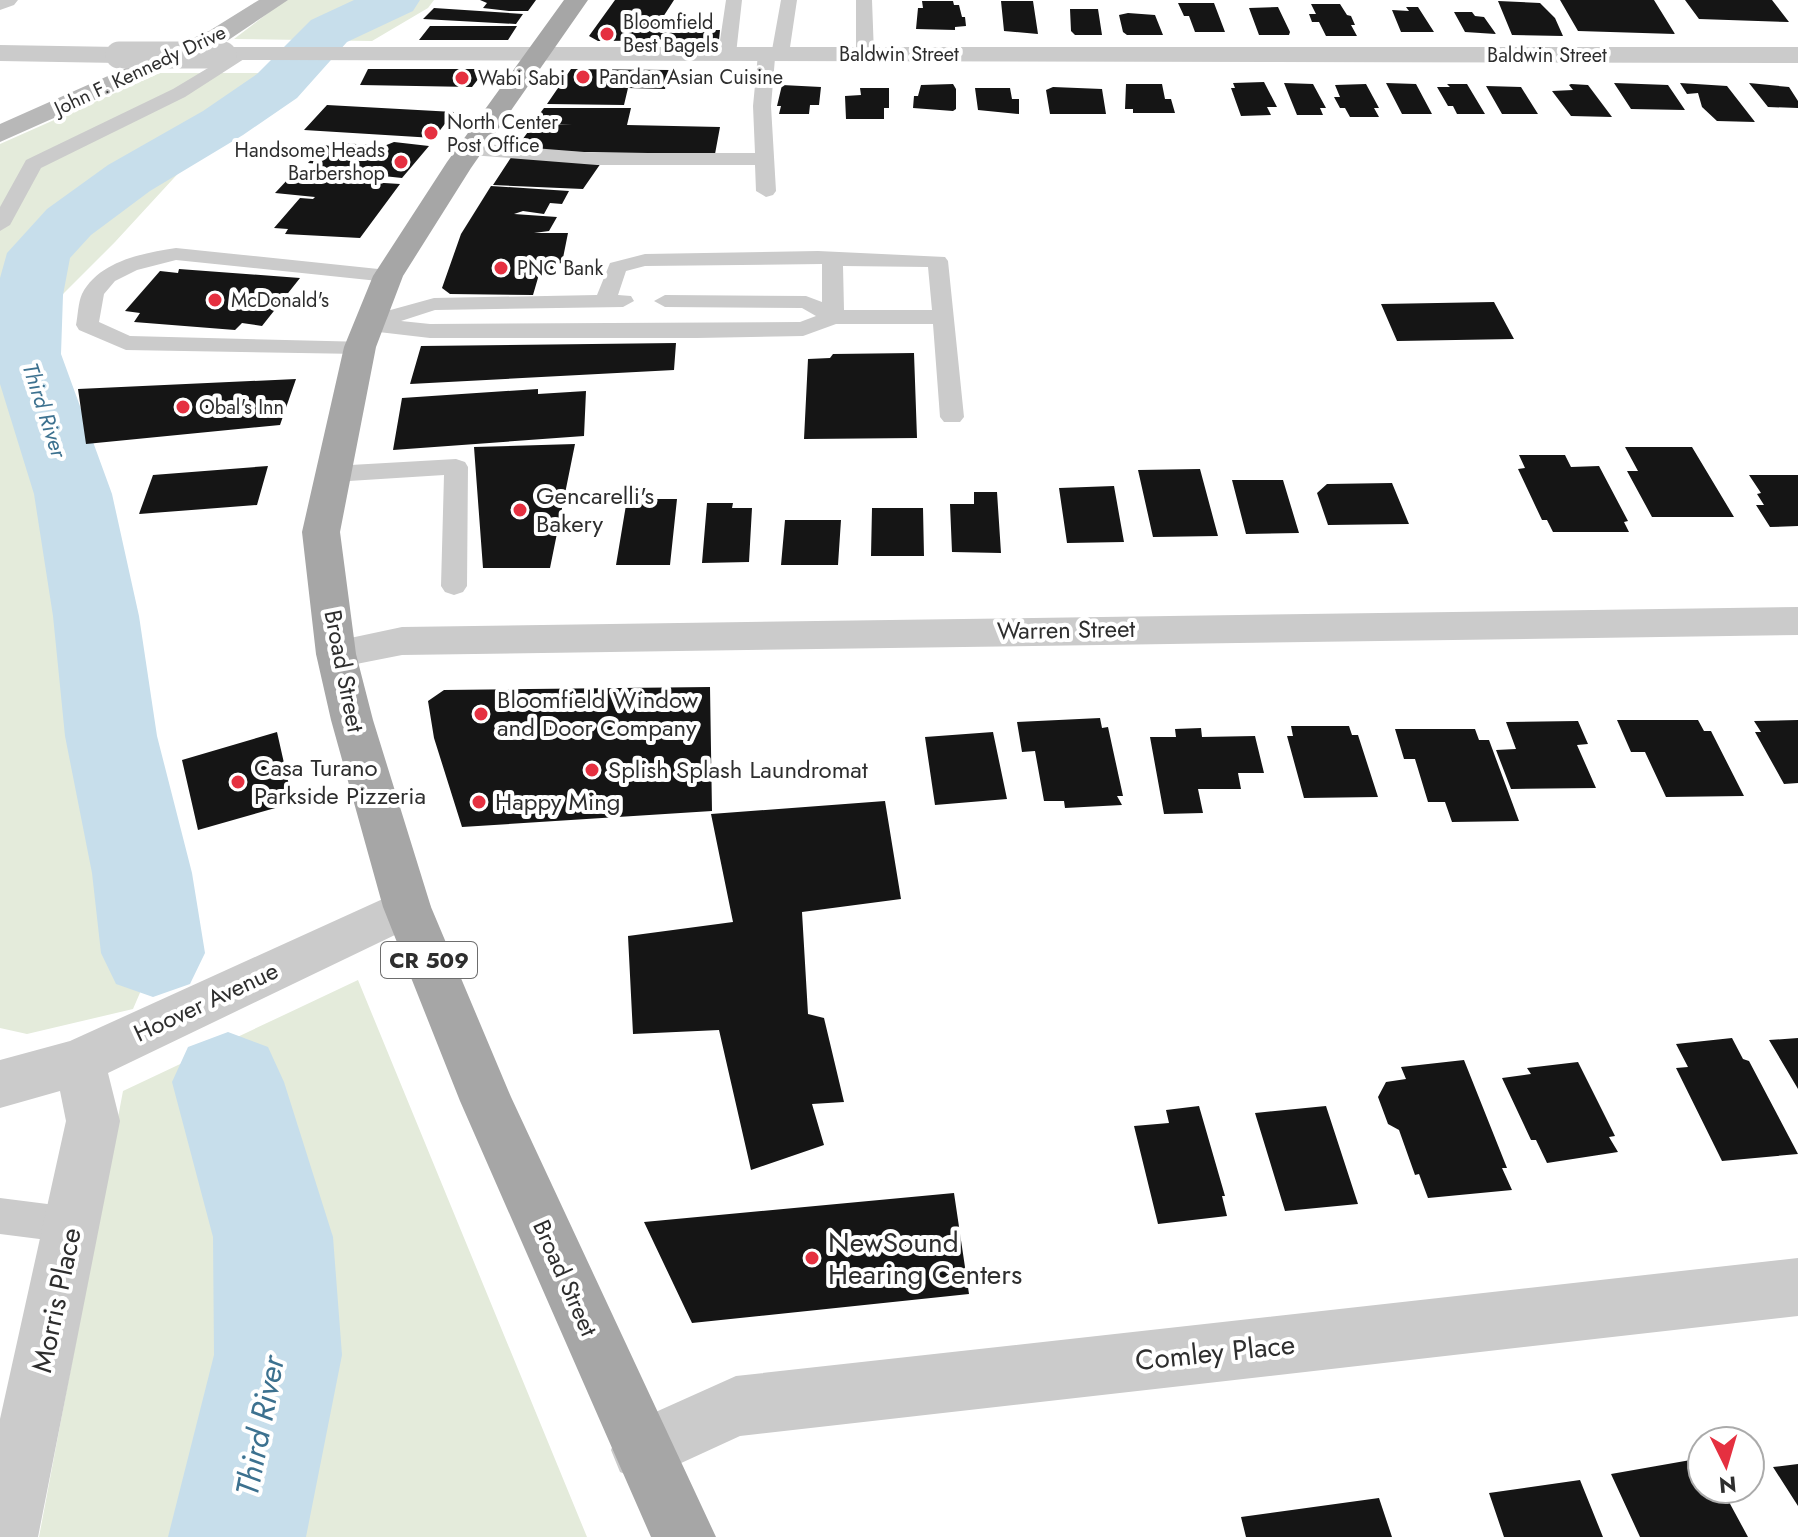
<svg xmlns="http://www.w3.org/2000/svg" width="1798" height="1537" viewBox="0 0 1798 1537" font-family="Jost,sans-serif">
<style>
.green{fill:#e4ebdb}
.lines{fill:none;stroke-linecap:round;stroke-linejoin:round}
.river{fill:#c7deeb;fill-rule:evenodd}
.building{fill:#151515}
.lane{fill:#cbcbcb;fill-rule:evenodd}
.street{fill:#cbcbcb;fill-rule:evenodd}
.secondary{fill:#b8b8b8;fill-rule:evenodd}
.primary{fill:#a6a6a6;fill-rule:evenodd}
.street-bridge{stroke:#cbcbcb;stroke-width:27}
.poi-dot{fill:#e53040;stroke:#fff;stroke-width:3}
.labels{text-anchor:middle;stroke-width:8;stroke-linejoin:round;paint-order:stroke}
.far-poi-label{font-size:20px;fill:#2e2e2e;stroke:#fff;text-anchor:start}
.far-street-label{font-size:20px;fill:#2e2e2e;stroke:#fff}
.far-water-label{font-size:22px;font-style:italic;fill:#3c718f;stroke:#fff}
.shield{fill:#fff;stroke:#6d6d6d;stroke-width:2}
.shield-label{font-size:22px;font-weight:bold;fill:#2e2e2e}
.poi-label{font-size:24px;fill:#2e2e2e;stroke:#fff;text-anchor:start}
.street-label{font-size:24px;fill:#2e2e2e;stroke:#fff}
.near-poi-label{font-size:28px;fill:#2e2e2e;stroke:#fff;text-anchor:start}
.near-street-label{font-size:28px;fill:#2e2e2e;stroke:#fff}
.near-water-label{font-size:32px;font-style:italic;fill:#3c718f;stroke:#fff}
</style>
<rect width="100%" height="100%" fill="#fff"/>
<path class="green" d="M285 0H434L428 8 372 41 234 39Z
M160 73H303L196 154 115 242 53 304 76 458 176 909 133 1009 27 1034 0 1028V144Z
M358 980 587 1537H39L123 1091Z"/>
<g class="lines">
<path class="river" d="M354 0H420L413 11 347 42 297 98 243 135 150 191 91 235 70 258 63 295 61 354 112 494 139 616 157 736 192 873 205 953 190 984 153 997 116 984 101 953 92 873 65 736 53 616 34 494 0 384V278L7 253 47 209 108 165 203 111 257 74 311 20Z
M228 1032 268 1047 284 1082 333 1237 342 1355 306 1537H168L214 1355 213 1237 172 1082 188 1047Z"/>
</g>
<path class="building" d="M480 0H536L528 11H509L483 8 487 3Z
M615 0H674L663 17 716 19 710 30H720L719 40 598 41 589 36Z
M1560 0H1654L1675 34 1578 31Z
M1685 0H1772L1789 22 1699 19Z
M922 1H953L954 5H959L962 17H965L966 26 955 27V30L916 29 918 8H923Z
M1001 1H1033L1038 34 1004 31Z
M1498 1 1540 3 1555 18 1563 36 1512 35Z
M1178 3H1214L1225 32H1195L1189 16H1184Z
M1311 4H1340L1347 15 1351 16 1355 25H1351L1357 36H1326L1319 22H1312L1309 14H1316Z
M1278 7 1290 32 1289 35H1259L1249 8Z
M1406 7H1418L1434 32H1401L1392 10 1409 11Z
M434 8 523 14 516 24 423 19Z
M1070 9H1098L1102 35H1075L1071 31Z
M1454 12H1472L1475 16 1484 17 1496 34 1465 32Z
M1128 13 1155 15 1163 35H1127L1123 32 1119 15Z
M430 26H517L508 40H419Z
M368 69H486L472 87 360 85Z
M571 69 670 70 665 89 628 88 624 105 547 104Z
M1264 82 1277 107H1267L1271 115 1241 116 1231 88H1235L1233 83Z
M1284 83 1313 84 1326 108H1320L1323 115H1297Z
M1386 83 1416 84 1432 114H1402Z
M1614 83 1668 85 1685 110 1631 109Z
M1680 83 1727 86 1755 122 1717 121 1702 107 1698 93 1687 94Z
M1749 83 1789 87 1798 101V108L1768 107Z
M953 84 956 89V109L953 111 913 108 914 96H918L921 85Z
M1126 84H1162L1165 99H1171L1175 113H1133V109H1125Z
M1366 84 1379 108H1374L1379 117H1350L1345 108H1340L1334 97H1340L1335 85Z
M1447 84H1467L1485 114H1457L1453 106H1448L1437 87H1450Z
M1571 84 1588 85 1612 117 1571 116 1552 91 1573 90 1569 85Z
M782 85 821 87 819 105H810L809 114H779L781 106H777Z
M1486 86 1521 87 1538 114H1502Z
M1053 87 1102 89 1106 114H1050L1046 90Z
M860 88H889V108H884V119H846L845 96 861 95Z
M975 88H1010L1012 99H1019V114L978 110Z
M327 105 454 112 434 138 304 130Z
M544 108H631L627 125 720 127 715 154 514 151 533 125H572L532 124Z
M394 142 429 146 402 178 318 169 320 164 308 163 324 145 336 147 342 143 384 146Z
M512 156 601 163 583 189 493 185Z
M290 177 400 184 360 238 285 234 288 229 274 228 300 198 313 199 315 197 275 193Z
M491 186 569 191 562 204 550 203 544 214 523 211 514 214 557 217 549 231 534 233H568L562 263 555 264 553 272 540 271 533 295 450 294 442 288 461 234Z
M179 269 300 278 262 326 242 323 235 330 134 322 140 313 125 311 160 271 178 273Z
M1494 302 1514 339 1397 341 1381 304Z
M676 343 674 370 410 384 421 346Z
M914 353 917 438 804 439 808 359 830 358 833 354Z
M296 379 280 425 86 444 78 389Z
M538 389V394L586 391 584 436 393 450 402 398Z
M575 444 550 568H483L474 447Z
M1625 447H1692L1734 517H1652L1627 471H1638Z
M1519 455H1565L1571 467 1599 466 1628 521 1624 522 1629 532H1553L1547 520H1542L1518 469 1525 468Z
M268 466 257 505 139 514 153 475Z
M1200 469 1218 536 1153 537 1138 470Z
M1749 475H1798V526L1770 527 1756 505H1764L1757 494 1761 493Z
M1232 480H1283L1299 533 1246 534Z
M1392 483 1409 524 1328 525 1317 493 1327 484Z
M1114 486 1124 542 1067 543 1059 488Z
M974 492H997L1001 553 952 552 950 504H974Z
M627 499H677L670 565H616Z
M707 503H733L732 508H752L749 562 702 563Z
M872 508H923L924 556H871Z
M785 520H841L838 565H781Z
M710 687 712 811 462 827 434 738 428 701 444 690Z
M1100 718 1102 728 1108 727 1123 796H1117L1122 805 1065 808 1064 801H1044L1035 751 1022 752 1017 722Z
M1617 720H1698L1704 731H1711L1744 796 1666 797 1645 752H1631Z
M1798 720V783L1784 784 1755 732H1761L1754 721Z
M1578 721 1588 744 1577 745 1596 788 1511 789 1496 750 1516 749 1506 722Z
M1291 726H1349L1352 735H1358L1378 797 1304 798 1287 736H1293Z
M1201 728 1202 737 1255 736 1264 773H1238L1241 789H1198L1203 813 1164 814 1150 737H1176L1175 729Z
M1395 729H1475L1479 740H1489L1519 821 1452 822 1445 802H1428L1415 759H1404Z
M277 732 293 803 198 830 182 760Z
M993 732 1007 799 935 805 925 737Z
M885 801 901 899 802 912 808 1014 824 1018 844 1102 812 1104 824 1145 751 1170 719 1030 633 1034 628 936 733 922 711 814Z
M1732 1038 1743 1059 1749 1061 1798 1154 1722 1161 1676 1068 1688 1067 1676 1044Z
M1798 1038V1089L1769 1040Z
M1464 1060 1507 1168H1502L1512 1190 1428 1198 1419 1174 1415 1175 1399 1130 1388 1124 1378 1097 1386 1082 1406 1079 1401 1067Z
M1578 1062 1615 1136 1609 1137 1618 1152 1547 1163 1536 1140H1531L1502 1078 1531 1074 1527 1068Z
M1199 1106 1225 1196H1222L1227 1216 1158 1224 1134 1126 1169 1123 1166 1110Z
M1326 1106 1358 1204 1285 1211 1255 1113Z
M954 1193 969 1294 692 1323 644 1222Z
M1702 1458V1489H1722L1748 1537H1640L1611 1474Z
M1798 1464V1506L1773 1467Z
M1580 1480 1603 1537H1504L1489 1493Z
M1379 1498 1392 1537H1246L1241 1517Z"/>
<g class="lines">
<path class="lane" d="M726 0H742L736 54 727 59 718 54Z
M781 0H797L789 54 786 58H775L771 106 776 191 773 195 766 197 756 191 755 165H597L471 155 462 149 471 143 597 153H755L753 106 758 54 761 50H772Z
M856 0H872L874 54 865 59 856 54Z
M238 50 244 51 247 55 244 59 185 97 41 168 10 225 0 231V207L26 160 173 89Z
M176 248 388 270 399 276 388 282 176 260 137 270 115 281 104 294 99 322 130 336 368 342 371 347 360 354 126 350 79 330 76 325C78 315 78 303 82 294 99 261 143 253 176 248Z
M818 251 945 257 948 261 964 417 960 422H944L940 417 933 324H836L803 336 697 338H430L370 331 359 324 362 319 374 318 376 314 434 298 597 295 610 263 645 254ZM822 264V302L806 296 665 295 654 301 665 307 802 308 816 316 800 322 430 324 401 321 435 310 623 307 634 301 631 296 618 295 626 271 645 266ZM843 266 928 267 932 310H844Z
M456 459 465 462 468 467 467 586 463 592 454 595 445 592 441 586 444 475 333 482 324 479 321 474 324 469 333 466Z
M0 1198 71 1207 85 1212 90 1225 85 1238 71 1243 0 1234Z"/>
<path class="street" d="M0 0H18L14 5 0 10Z
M0 45 119 47 128 50 132 55 128 60 119 63 0 61Z
M223 47H1798V63L214 60 210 55 214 50Z
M1798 607V635L402 655 336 668 322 664 316 654 322 644 402 627Z
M407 888 424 893 431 907 424 921 108 1073 120 1121 38 1537H0V1419L66 1121 60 1091 0 1108V1060L70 1041Z
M1798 1258V1316L740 1436 642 1481 620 1472 611 1450 620 1428 736 1376Z"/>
<path class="secondary" d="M259 0H288L227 41 0 142V124L209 31Z"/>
<path class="primary" d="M564 0H588L471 168 403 276 376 347 340 532 356 654 373 720 431 907 511 1097 716 1537H651L460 1101 383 907 331 720 316 654 302 532 344 347 373 276 447 162Z"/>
<path class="street-bridge" d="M119 55H223"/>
</g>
<g class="poi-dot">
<circle cx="607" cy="34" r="8"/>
<circle cx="583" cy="77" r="8"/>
<circle cx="462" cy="78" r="8"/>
<circle cx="431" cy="133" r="8"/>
<circle cx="401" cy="162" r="8"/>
<circle cx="501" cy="268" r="8"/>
<circle cx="215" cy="300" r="8"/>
<circle cx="183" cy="407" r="8"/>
<circle cx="520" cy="510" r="8"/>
<circle cx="481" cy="714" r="8"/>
<circle cx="592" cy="770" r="8"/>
<circle cx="238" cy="782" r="8"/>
<circle cx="479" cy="802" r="8"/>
<circle cx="812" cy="1258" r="8"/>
</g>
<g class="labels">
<g class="far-poi-label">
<text x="623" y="29">Bloomfield<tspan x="623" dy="23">Best Bagels</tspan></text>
<text x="599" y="84">Pandan Asian Cuisine</text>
<text x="478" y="85">Wabi Sabi</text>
<text x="447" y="129">North Center<tspan x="447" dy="23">Post Office</tspan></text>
<text x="385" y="157" text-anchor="end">Handsome Heads<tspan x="385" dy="23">Barbershop</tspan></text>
<text x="517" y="275">PNC Bank</text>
<text x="231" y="307">McDonald's</text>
<text x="199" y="414">Obal's Inn</text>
</g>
<g class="far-street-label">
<text x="899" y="61">Baldwin Street</text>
<text x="1547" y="62">Baldwin Street</text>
<text transform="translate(140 70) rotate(-25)" y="7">John F. Kennedy Drive</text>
</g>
<g class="far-water-label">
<text transform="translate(45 410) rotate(72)" y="8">Third River</text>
</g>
<rect class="shield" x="381" y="942" width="96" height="36" rx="6"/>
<g class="shield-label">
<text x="429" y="968">CR 509</text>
</g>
<g class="poi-label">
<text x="536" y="504">Gencarelli's<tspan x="536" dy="28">Bakery</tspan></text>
<text x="497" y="708">Bloomfield Window<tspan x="497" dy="28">and Door Company</tspan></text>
<text x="254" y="776">Casa Turano<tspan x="254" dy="28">Parkside Pizzeria</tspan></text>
<text x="608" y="778">Splish Splash Laundromat</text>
<text x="495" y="810">Happy Ming</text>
</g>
<g class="street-label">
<text transform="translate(1066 630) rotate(-1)" y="8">Warren Street</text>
<text transform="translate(344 671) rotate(79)" y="8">Broad Street</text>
<text transform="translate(206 1002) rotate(-25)" y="8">Hoover Avenue</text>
<text transform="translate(565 1278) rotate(66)" y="8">Broad Street</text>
</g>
<g class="near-poi-label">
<text x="828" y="1252">NewSound<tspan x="828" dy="32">Hearing Centers</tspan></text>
</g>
<g class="near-street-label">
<text transform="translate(56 1300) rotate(-78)" y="10">Morris Place</text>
<text transform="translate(1215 1352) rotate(-6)" y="10">Comley Place</text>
</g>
<g class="near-water-label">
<text transform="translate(260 1426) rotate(-79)" y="11">Third River</text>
</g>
</g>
<g transform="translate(1726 1465) rotate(175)"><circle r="38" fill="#ffffff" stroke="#ababab" stroke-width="2"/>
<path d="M0-6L14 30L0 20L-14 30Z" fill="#e53040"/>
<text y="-12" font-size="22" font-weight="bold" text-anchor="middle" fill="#2e2e2e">N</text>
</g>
</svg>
